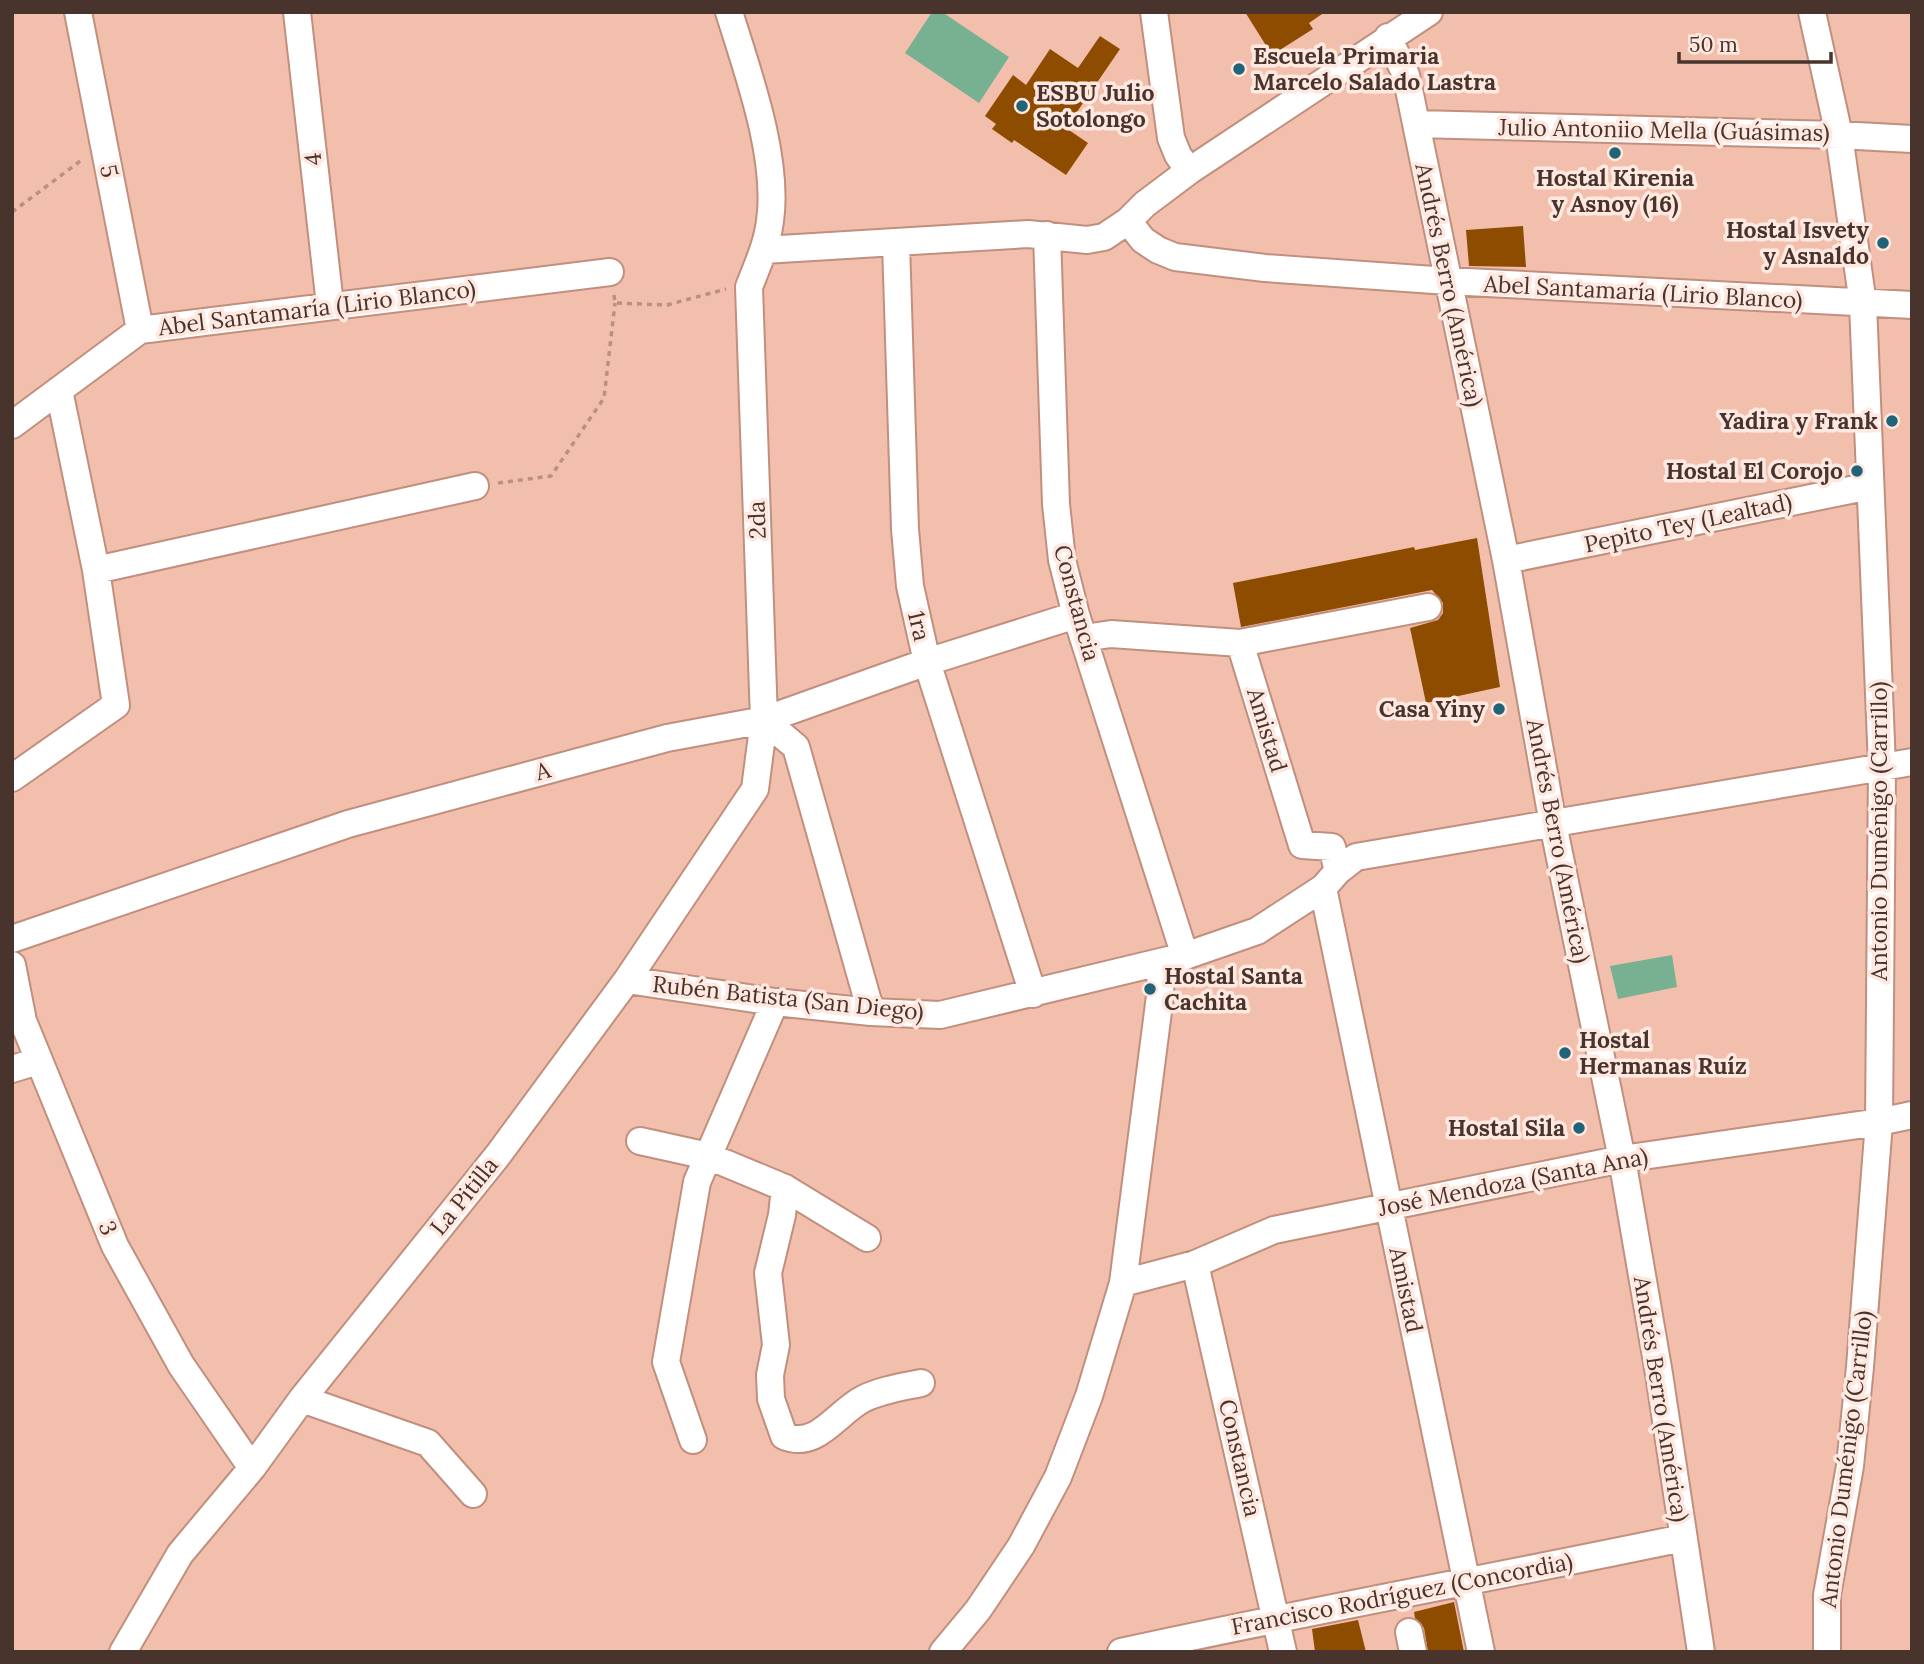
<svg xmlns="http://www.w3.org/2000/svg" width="1924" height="1664" viewBox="0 0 1924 1664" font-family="Lora,serif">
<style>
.green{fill:#78b192}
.building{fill:#8d4c00}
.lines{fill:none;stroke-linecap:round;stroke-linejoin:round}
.minor-casing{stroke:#c18f7e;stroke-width:30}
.path{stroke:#b99081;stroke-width:3.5;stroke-dasharray:5 5;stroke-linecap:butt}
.minor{stroke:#fff;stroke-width:26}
.poi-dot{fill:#216477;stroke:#fee8e0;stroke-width:2.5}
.labels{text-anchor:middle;stroke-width:7;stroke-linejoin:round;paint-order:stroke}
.poi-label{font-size:23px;font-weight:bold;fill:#49342d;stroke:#fee8e0;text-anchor:end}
.street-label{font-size:23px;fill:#49342d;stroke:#fee8e0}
</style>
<rect width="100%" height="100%" fill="#f3bfad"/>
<path class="green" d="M932 12H942L1009 57 979 103 905 53Z
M1672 955 1677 987 1618 999 1610 966Z"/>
<path class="building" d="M1245 12H1325L1309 23 1313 29 1272 55Z
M1100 36 1120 49 1066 128 1088 143 1066 175 1014 140 1012 143 992 129 996 124 985 116 1013 75 1026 85 1050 49 1078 68Z
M1523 226 1526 267 1469 266 1466 230Z
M1477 538 1500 687 1426 703 1410 628 1438 620 1443 613V603L1432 590 1241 627 1233 583 1414 547 1415 550Z
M1454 1602 1464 1652H1428L1424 1628 1415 1618 1414 1612Z
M1358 1620 1366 1652H1315L1312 1629Z"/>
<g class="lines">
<g class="minor-casing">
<path id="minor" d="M78 12 140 330
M297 12 330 305
M1154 12 1171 138 1178 155 1189 171
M1812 12 1839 135 1863 304 1882 766 1879 1122 1860 1367 1850 1466 1827 1595V1652
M1388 37 1406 75 1506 560 1553 824 1622 1159 1659 1374 1701 1652
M1416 124 1839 135 1912 139
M1128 221 1143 240 1158 250 1175 257 1265 268 1448 281 1912 305
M1047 235 1056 504 1062 560 1076 615 1185 956
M896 243 905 529 910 586 927 662 1033 994
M764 250 1028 234 1087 240 1104 237 1128 221 1145 204 1189 171 1429 12
M12 425 140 330 610 272
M1506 560 1870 486
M96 570 475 486
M1084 638 1111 634 1240 643 1428 607
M1240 643 1302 845 1332 847 1338 871
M764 720 796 747 871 1012
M12 778 116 705 96 570 59 390
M1323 888 1481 1652
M12 939 348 824 667 738 764 720 927 662 1076 615
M12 965 23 1021 115 1246 181 1365 252 1468
M627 980 775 1002 871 1012 940 1015 1185 956 1257 931 1323 888 1338 871 1356 857 1912 762
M12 1069 38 1061
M640 1141 708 1156 785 1188 867 1238
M785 1188 782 1215 768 1273 776 1345 770 1375 771 1399 784 1436C817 1450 836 1413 863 1399 881 1390 902 1387 921 1383
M1195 1264 1283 1652
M1123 1283 1195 1264 1274 1230 1622 1159 1879 1122 1912 1115
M302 1399 428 1443 473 1494
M693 1440 666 1362 697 1182 775 1002
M1409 1632 1413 1652
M123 1652 180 1554 252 1468 302 1399 498 1155 627 980 755 789 764 720 749 287C757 266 767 245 770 221 779 158 748 73 729 12
M943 1652 978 1610 1021 1546 1058 1477 1089 1396 1123 1283 1160 996 1161 962
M1121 1652C1308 1611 1496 1577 1683 1538"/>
</g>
<path class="path" d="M12 212 83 159
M614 295 615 303 667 305 726 289
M498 483 551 476 604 398 615 303"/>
<use href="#minor" class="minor"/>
</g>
<g class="poi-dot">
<circle cx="1239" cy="69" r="7"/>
<circle cx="1022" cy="106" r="7"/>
<circle cx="1615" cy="153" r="7"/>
<circle cx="1883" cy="243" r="7"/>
<circle cx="1892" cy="421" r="7"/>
<circle cx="1857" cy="471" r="7"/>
<circle cx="1499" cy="709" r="7"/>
<circle cx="1150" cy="989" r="7"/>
<circle cx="1565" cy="1053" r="7"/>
<circle cx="1579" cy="1128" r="7"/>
</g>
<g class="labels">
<g class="poi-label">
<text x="1253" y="64" text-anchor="start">Escuela Primaria<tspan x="1253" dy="26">Marcelo Salado Lastra</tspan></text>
<text x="1036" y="101" text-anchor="start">ESBU Julio<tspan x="1036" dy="26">Sotolongo</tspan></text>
<text x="1615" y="186" text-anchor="middle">Hostal Kirenia<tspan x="1615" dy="26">y Asnoy (16)</tspan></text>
<text x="1869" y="238">Hostal Isvety<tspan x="1869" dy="26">y Asnaldo</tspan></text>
<text x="1878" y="429">Yadira y Frank</text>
<text x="1843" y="479">Hostal El Corojo</text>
<text x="1485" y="717">Casa Yiny</text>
<text x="1164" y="984" text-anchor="start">Hostal Santa<tspan x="1164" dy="26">Cachita</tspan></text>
<text x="1579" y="1048" text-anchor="start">Hostal<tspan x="1579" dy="26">Hermanas Ruíz</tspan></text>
<text x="1565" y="1136">Hostal Sila</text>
</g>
<g class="street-label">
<text transform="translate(1664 130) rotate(1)" y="8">Julio Antoniio Mella (Guásimas)</text>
<text transform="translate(313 159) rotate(-97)" y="8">4</text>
<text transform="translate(109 171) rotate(79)" y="8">5</text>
<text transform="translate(1449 285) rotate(78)" y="8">Andrés Berro (América)</text>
<text transform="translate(1643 292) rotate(3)" y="8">Abel Santamaría (Lirio Blanco)</text>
<text transform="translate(317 308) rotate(-7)" y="8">Abel Santamaría (Lirio Blanco)</text>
<text transform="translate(757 520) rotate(-92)" y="8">2da</text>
<text transform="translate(1688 523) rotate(-12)" y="8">Pepito Tey (Lealtad)</text>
<text transform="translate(1077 603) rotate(75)" y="8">Constancia</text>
<text transform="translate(919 626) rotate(77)" y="8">1ra</text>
<text transform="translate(1267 730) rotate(73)" y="8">Amistad</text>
<text transform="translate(543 771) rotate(-15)" y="8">A</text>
<text transform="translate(1879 831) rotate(-90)" y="8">Antonio Duménigo (Carrillo)</text>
<text transform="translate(1558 841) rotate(79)" y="8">Andrés Berro (América)</text>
<text transform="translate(788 998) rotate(6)" y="8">Rubén Batista (San Diego)</text>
<text transform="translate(1513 1182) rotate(-11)" y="8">José Mendoza (Santa Ana)</text>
<text transform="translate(464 1196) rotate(-51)" y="8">La Pitilla</text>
<text transform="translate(108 1228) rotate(67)" y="8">3</text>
<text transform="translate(1406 1290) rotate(78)" y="8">Amistad</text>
<text transform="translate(1661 1399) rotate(81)" y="8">Andrés Berro (América)</text>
<text transform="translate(1240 1458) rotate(77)" y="8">Constancia</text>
<text transform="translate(1846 1459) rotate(-83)" y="8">Antonio Duménigo (Carrillo)</text>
<text transform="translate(1402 1594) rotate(-11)" y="8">Francisco Rodríguez (Concordia)</text>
</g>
</g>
<rect width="1924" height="1664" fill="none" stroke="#49342d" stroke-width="28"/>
<path d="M1679 52v10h152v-10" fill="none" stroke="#49342d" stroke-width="3.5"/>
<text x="1689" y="52" font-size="21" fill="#49342d" stroke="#fee8e0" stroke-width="5" paint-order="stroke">50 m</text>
</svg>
